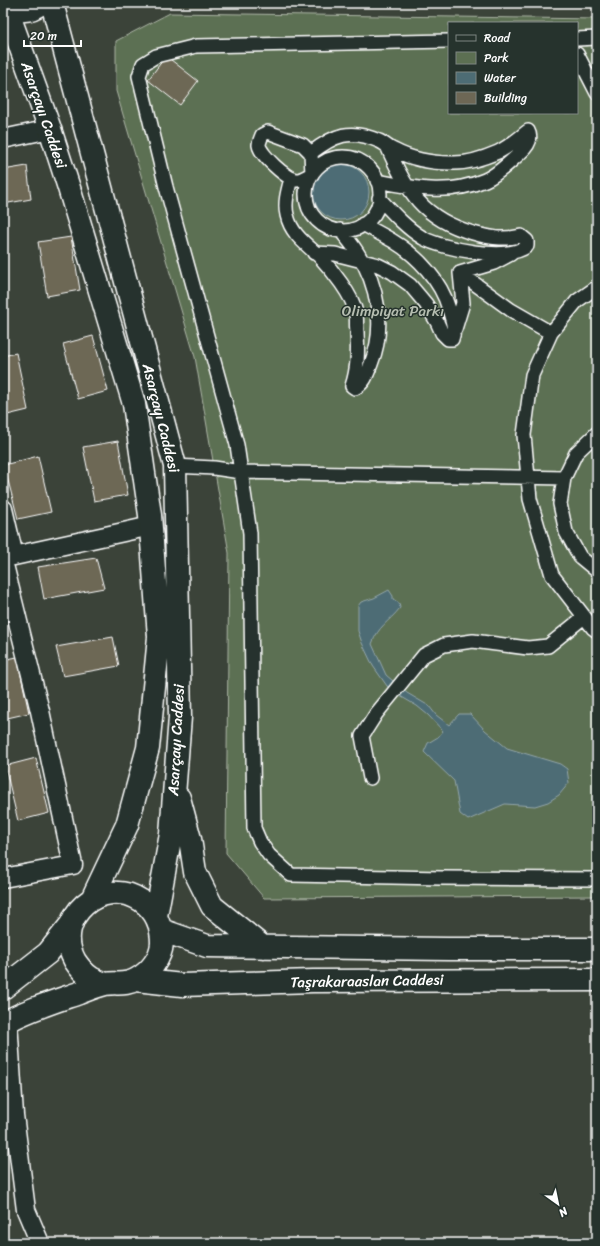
<svg xmlns="http://www.w3.org/2000/svg" width="600" height="1246" viewBox="0 0 600 1246" font-family="Sriracha,sans-serif">
<style>
.green{fill:#5c6f52;stroke:#aeb7a8;fill-rule:evenodd}
.water{fill:#4d6c74;stroke:#94a7ac}
.building{fill:#6d6755;stroke:#fff}
.lines{fill:none;stroke-linecap:round;stroke-linejoin:round}
.pedestrian-casing{stroke:#fff;stroke-width:16}
.minor-casing{stroke:#fff;stroke-width:21}
.tertiary-casing{stroke:#fff;stroke-width:25}
.pedestrian{stroke:#26332d;stroke-width:13}
.minor{stroke:#26332d;stroke-width:18}
.tertiary{stroke:#26332d;stroke-width:22}
.labels{text-anchor:middle;stroke-width:3;stroke-linejoin:round;paint-order:stroke}
.street-label{font-size:15px;fill:#fff;stroke:#26332d}
.park-label{font-size:15px;fill:#b6beb1;stroke:#26332d}
</style>
<rect width="100%" height="100%" fill="#3b4339"/>
<filter id="ink" filterUnits="userSpaceOnUse"><feTurbulence type="fractalNoise" baseFrequency=".025" numOctaves="2"/><feDisplacementMap in="SourceGraphic" scale="8" xChannelSelector="R" yChannelSelector="G"/><feConvolveMatrix kernelMatrix="1 2 1 2 8 2 1 2 1" color-interpolation-filters="sRGB"/></filter>
<g filter="url(#ink)">
<path class="green" d="M170 13 597 19V896L264 898 226 853 229 553 195 357 116 91V41ZM449 23H577V113H449Z"/>
<path class="water" d="M313 192a28 28 0 1 1 56 0a28 28 0 1 1-56 0Z
M389 590 393 596V599L399 603 400 608C389 622 378 626 372 644L386 675 407 693 429 706 436 715 449 725 459 714H470L485 730 507 748 560 764 567 769 569 783 559 795 548 802 535 806 505 804 468 820 460 814 454 781 424 752 428 743 438 737 443 731 428 715 417 706 400 696 387 686 373 666 362 643 358 631V606L361 602 374 598Z"/>
<path class="building" d="M166 56 198 81 180 105 148 80Z
M27 166 31 199 3 204V170Z
M71 237 80 290 47 296 38 242Z
M93 336 108 391 78 399 63 344Z
M16 353 28 410 3 416V356Z
M118 441 128 495 94 501 83 447Z
M38 456 51 512 18 519 4 465Z
M96 558 104 588 44 599 38 567Z
M113 637 119 666 63 676 56 647Z
M17 657 29 713 3 719V660Z
M36 758 49 813 18 821 5 766Z"/>
<g class="lines">
<g class="pedestrian-casing">
<path id="pedestrian" d="M577 39 597 38
M449 41 196 46 156 56 143 64 139 76 166 187 237 445 250 533 254 828 260 842 269 855 291 875 442 878 597 879
M577 54 597 93
M268 132 303 145 311 153 312 174C307 176 301 180 297 180 287 180 260 154 259 145 259 142 261 138 262 135Z
M311 153C334 135 350 128 379 141 384 143 389 148 394 150 411 159 432 163 451 163 466 164 484 158 498 152 509 147 519 138 528 131 533 140 526 148 519 154 509 163 497 175 485 180 447 196 415 188 377 181
M306 194a37 37 0 1 1 74 0a37 37 0 1 1-74 0Z
M291 179C288 190 284 203 287 215 291 234 306 244 320 257 332 270 353 296 356 313 357 319 356 326 357 332 358 351 358 368 352 386L355 388C365 383 367 374 371 364 386 327 378 285 357 252 352 244 346 237 340 230
M379 198C392 212 406 228 423 238 443 249 508 262 527 246V241L521 236C503 240 491 238 473 233 423 219 406 191 387 146
M314 253 335 254 378 265 392 272 410 285 426 304 437 322 442 333 448 339H452C456 329 452 320 449 309 441 281 418 256 393 241 383 235 373 230 363 224
M460 273 511 310 551 333
M597 287 577 301 551 333 532 375 524 435 530 499 552 575 593 628 597 631
M455 329 463 303 460 273 494 263 511 254
M597 433 576 453 564 478 560 504 566 532 580 557 597 571
M175 466 214 468 241 472 564 478
M370 778 362 736 376 714 424 655 444 645 473 641 528 648 548 646 584 617"/>
</g>
<g class="minor-casing">
<path id="minor" d="M3 139 50 129
M3 509 14 556 151 526
M3 561 40 711 73 865 3 878
M8 1021 14 1115 26 1210 40 1243"/>
</g>
<g class="tertiary-casing">
<path id="tertiary" d="M52 3 175 466 180 717 171 834 156 916
M3 4C14 13 31 12 41 3
M6 7 50 129 69 188 134 404 150 515 159 637 148 748 127 825 92 899
M179 798 190 839 195 872 212 906 263 947
M161 930 207 946 448 949H597
M136 980 182 985 313 981 597 980
M3 988 48 953 72 923
M3 1024C23 1011 56 1001 79 993 87 990 96 986 105 984 117 982 125 986 137 979 150 972 161 958 162 943 162 927 156 911 142 901 102 874 51 918 75 961 79 967 85 974 91 978 96 981 101 982 105 984"/>
</g>
<use href="#pedestrian" class="pedestrian"/>
<use href="#minor" class="minor"/>
<use href="#tertiary" class="tertiary"/>
</g>
</g>
<g class="labels">
<g class="street-label">
<text transform="translate(44 115) rotate(71)" y="5">Asarçayı Caddesi</text>
<text transform="translate(161 418) rotate(76)" y="5">Asarçayı Caddesi</text>
<text transform="translate(176 740) rotate(-87)" y="5">Asarçayı Caddesi</text>
<text transform="translate(367 981) rotate(-1)" y="5">Taşrakaraaslan Caddesi</text>
</g>
<g class="park-label">
<text x="393" y="316">Olimpiyat Parkı</text>
</g>
</g>
<rect width="600" height="1246" fill="none" stroke="#26332d" stroke-width="16"/>
<rect x="8" y="8" width="584" height="1230" fill="none" stroke="#fff" stroke-width="1.5" filter="url(#ink)"/>
<rect x="448" y="22" width="130" height="92" fill="#26332d" stroke="#7d8581"/>
<rect x="456" y="35" width="20" height="6" fill="#26332d" stroke="#7d8581"/>
<text x="484" y="42" font-size="12" fill="#ffffff">Road</text>
<rect x="456" y="52" width="20" height="12" fill="#5c6f52" stroke="#7d8581"/>
<text x="484" y="62" font-size="12" fill="#ffffff">Park</text>
<rect x="456" y="72" width="20" height="12" fill="#4d6c74" stroke="#7d8581"/>
<text x="484" y="82" font-size="12" fill="#ffffff">Water</text>
<rect x="456" y="92" width="20" height="12" fill="#6d6755" stroke="#7d8581"/>
<text x="484" y="102" font-size="12" fill="#ffffff">Building</text>
<g transform="translate(558 1204) rotate(147)" stroke="#26332d" stroke-width="3" paint-order="stroke">
<path d="M0-3L7 15L0 10L-7 15Z" fill="#ffffff"/>
<text y="-6" font-size="11" font-weight="bold" text-anchor="middle" fill="#ffffff">N</text>
</g>
<path d="M24 40v6h57v-6" fill="none" stroke="#ffffff" stroke-width="2"/>
<text x="30" y="40" font-size="12" fill="#ffffff" stroke="#26332d" stroke-width="3" paint-order="stroke">20 m</text>
</svg>
